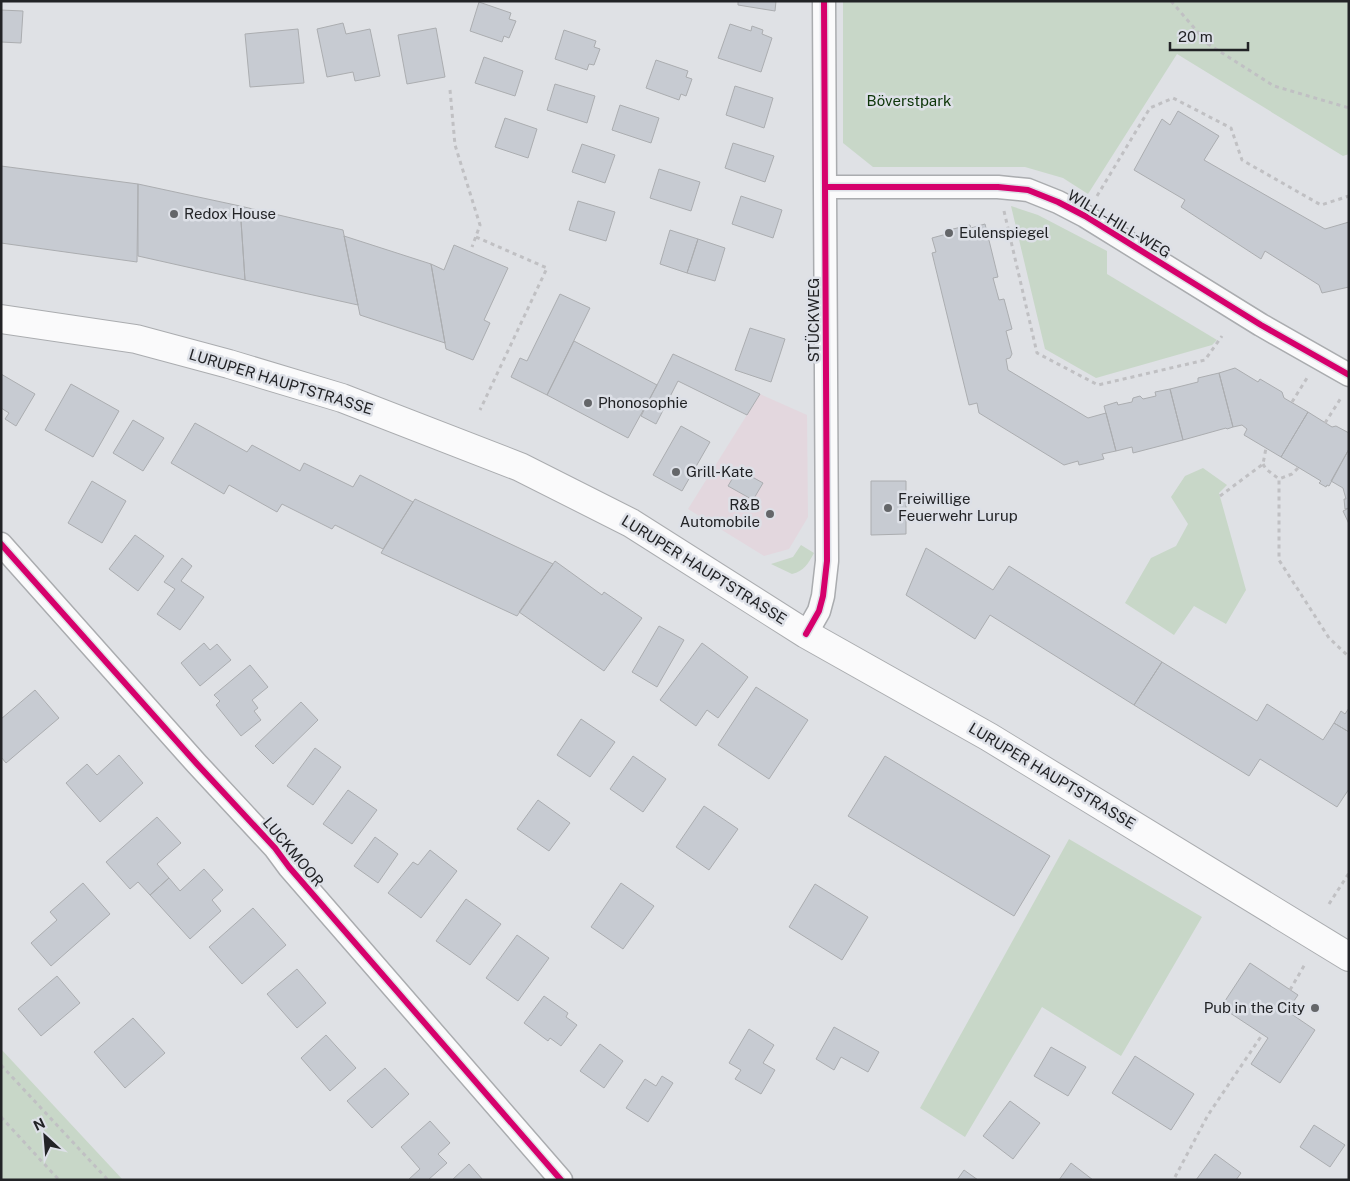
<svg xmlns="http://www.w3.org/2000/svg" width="1350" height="1181" viewBox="0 0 1350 1181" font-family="'Public Sans',sans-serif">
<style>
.commercial{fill:#e3d7de}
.green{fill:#c8d7c8}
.building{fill:#c7cbd2;stroke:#abadb0}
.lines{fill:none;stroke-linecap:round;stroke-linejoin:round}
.minor-casing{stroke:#aaacaf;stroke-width:25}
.primary-casing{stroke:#aaacaf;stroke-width:30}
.path{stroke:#c0c0c3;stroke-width:3;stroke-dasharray:4 4;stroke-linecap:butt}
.minor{stroke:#fafafb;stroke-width:22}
.primary{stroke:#fafafb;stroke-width:28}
.cycleway-casing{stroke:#dde0e7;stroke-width:9}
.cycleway{stroke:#d6006c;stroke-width:6}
.poi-dot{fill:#646669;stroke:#dde0e7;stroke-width:2}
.labels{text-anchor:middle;stroke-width:5;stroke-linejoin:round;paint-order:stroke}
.park-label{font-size:15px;fill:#0d3509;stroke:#dde0e7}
.poi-label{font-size:15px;fill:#222326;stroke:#dde0e7;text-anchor:start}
.street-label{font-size:15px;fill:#222326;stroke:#dde0e7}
</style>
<rect width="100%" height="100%" fill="#dfe1e5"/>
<path class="commercial" d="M760 394 807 415 808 517 789 549 764 556 688 509Z"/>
<path class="green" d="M843 1H1349V154L1343 156 1177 54 1088 194 1063 178 1025 167H873L843 143Z
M1011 206 1038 215 1107 251V274L1217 340 1212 345 1096 378 1045 349Z
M1203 468 1227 485 1219 493 1246 590 1226 624 1194 606 1174 635 1125 603 1151 558 1176 546 1188 524 1171 497 1185 476Z
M801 545 814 553C808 564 804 571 792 574L771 564 793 557Z
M1069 839 1202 917 1121 1056 1042 1007 965 1137 920 1108Z
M1 1049 123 1180H1Z"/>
<path class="building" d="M738 1H776L775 11 738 5Z
M479 2 511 13 509 19 516 21 509 38 504 36 502 42 470 31Z
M1 10 23 11 21 43 1 42Z
M343 23 346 34 370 29 380 76 355 81 353 72 327 77 317 29Z
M730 24 751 31 752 26 763 30 762 34 772 38 761 72 718 58Z
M436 28 445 77 407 84 398 35Z
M298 29 304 83 250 87 245 34Z
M564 30 596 41 594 47 600 49 594 65 589 64 587 70 555 59Z
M484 57 523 71 515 96 475 83Z
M656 60 688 71 686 77 692 79 686 96 681 94 679 100 646 88Z
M555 84 595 96 587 123 547 110Z
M735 86 773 98 764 128 726 115Z
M620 105 659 118 651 143 612 130Z
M1178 111 1219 136 1204 160 1325 229 1349 222V287L1322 293 1319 285 1265 251 1261 259 1181 207 1185 200 1134 170 1162 119 1170 125Z
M505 118 537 129 528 158 495 147Z
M733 143 774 156 765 182 725 168Z
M582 144 615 155 605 183 572 172Z
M1 166 138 184 137 262 1 243Z
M659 169 700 182 691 211 650 198Z
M138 184 240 206 245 280 138 256Z
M741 196 782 210 773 238 732 224Z
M578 201 615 212 606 241 569 230Z
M240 206 343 230 358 305 245 280Z
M985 224 998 277 993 278 999 300 1004 299 1012 329 1006 331 1012 354 1010 358 1006 359 1008 370 1088 418 1106 413 1116 451 1102 454 1104 459 1079 465 1078 461 1064 465 979 413 977 403 969 405 932 253 936 252 932 238 954 232 953 229 970 225 971 228Z
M670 230 698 239 687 273 660 264Z
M344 236 431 264 445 343 360 315Z
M698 239 725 248 715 281 687 273Z
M454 245 508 268 484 320 490 323 473 360 446 349 431 264 444 270Z
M560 294 590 308 547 395 511 377 520 358 527 361Z
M750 328 785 339 771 382 735 370Z
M574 341 657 385 628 438 547 395Z
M673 354 760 394 747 415 678 381 656 424 641 416Z
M1235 368 1258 382 1260 379 1282 392 1284 398 1308 412 1281 457 1244 435 1247 429 1242 425 1233 427 1219 373Z
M1219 373 1233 427 1227 429 1226 428 1183 440 1170 389 1198 382V378Z
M1 374 35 394 16 426 5 419 9 413 1 408Z
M71 384 119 411 93 457 45 430Z
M1170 389 1183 440 1133 453 1132 447 1116 451 1104 406 1117 402 1118 405 1132 402 1133 398 1140 396 1143 399 1156 396 1155 392Z
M1308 412 1332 427 1336 426 1349 433V449L1329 486 1327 485 1326 487 1319 483 1321 481 1281 457Z
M133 420 164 438 143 471 113 453Z
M195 423 247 452 252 445 300 471 304 463 353 487 360 475 413 502 383 549 335 525 332 529 282 504 277 512 229 485 224 494 171 463Z
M681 426 710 442 682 491 653 475Z
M1349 449V508L1345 509 1344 499H1346L1343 488 1331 481Z
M738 469 763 483 753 500 728 486Z
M92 481 126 501 102 543 68 523Z
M871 481H906V534L871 535Z
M415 499 553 564 517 616 381 553Z
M1349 508V524L1343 511Z
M135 535 164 556 138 591 109 569Z
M926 548 993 590 1009 566 1162 662 1134 705 990 615 975 639 906 595Z
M182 558 192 566 181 581 204 597 180 630 157 614 175 589 164 582Z
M555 561 602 595 604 592 642 618 604 671 519 612Z
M659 626 684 640 657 687 632 672Z
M204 643 210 650 217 644 231 660 200 686 181 663Z
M702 643 748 677 718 718 707 710 696 726 660 700Z
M1162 662 1257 721 1267 704 1323 740 1334 723 1349 732V789L1337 807 1260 759 1249 776 1134 705Z
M250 665 268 687 252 700 258 708 254 711 261 720 241 736 216 705 220 701 214 695Z
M756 687 808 720 769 779 718 745Z
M35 690 59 718 6 763 1 757V719Z
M301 702 318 720 273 764 255 746Z
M1349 708V732L1334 723 1341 711 1345 714Z
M581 719 615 742 590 777 557 755Z
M315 748 341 767 313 805 287 786Z
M119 755 143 783 100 822 66 783 87 764 97 775Z
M633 756 666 779 643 812 610 789Z
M885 756 1050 856 1014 916 848 816Z
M348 790 377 810 352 844 323 824Z
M538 800 570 823 549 851 517 829Z
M704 806 738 829 709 870 676 847Z
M157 817 181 843 157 864 169 878 150 895 138 882 130 889 106 862Z
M375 837 398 854 378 883 354 866Z
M430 850 457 871 421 918 388 893 413 862 418 865Z
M204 869 223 890 212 900 221 911 190 939 150 895 169 878 180 891Z
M83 883 110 914 51 966 31 943 57 920 50 912Z
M621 883 654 906 623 949 591 927Z
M815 884 868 917 842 960 789 927Z
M466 899 501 924 470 965 436 941Z
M253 908 286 945 242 984 209 947Z
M517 935 549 958 518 1001 486 978Z
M1250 963 1298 995 1287 1011 1315 1030 1280 1083 1251 1064 1268 1038 1221 1007Z
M297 969 326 1003 297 1028 267 994Z
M57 976 80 1003 41 1036 18 1009Z
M544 996 568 1013 566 1017 577 1025 561 1046 550 1038 548 1041 524 1023Z
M133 1018 165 1053 125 1088 94 1052Z
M834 1027 879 1052 868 1072 841 1057 834 1070 816 1059Z
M749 1029 774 1045 763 1063 775 1070 761 1094 735 1079 741 1070 729 1063Z
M326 1035 356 1068 330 1091 301 1058Z
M600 1044 623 1061 604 1088 580 1071Z
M1051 1047 1086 1067 1068 1096 1034 1076Z
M1135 1056 1194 1094 1171 1130 1112 1093Z
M385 1068 409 1094 372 1128 347 1101Z
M662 1076 673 1083 648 1122 626 1108 645 1079 656 1086Z
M1010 1101 1040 1123 1013 1159 983 1136Z
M430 1121 450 1143 438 1154 447 1163 428 1180H408L420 1169 401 1147Z
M1314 1125 1345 1145 1330 1167 1300 1147Z
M1215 1154 1241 1173 1236 1180H1196Z
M1071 1163 1093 1180H1059Z
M469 1164 483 1180H452Z
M964 1170 978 1180H957Z"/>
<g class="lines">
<g class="minor-casing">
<path id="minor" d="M826 187H998L1028 190 1058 202 1085 216 1261 325 1349 375
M1 544 197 764 275 848 289 867 561 1180
M806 634 819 611 823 596 827 561 824 1"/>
</g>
<g class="primary-casing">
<path id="primary" d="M1 319 136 339 229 364 342 398 520 467 631 523 806 634 989 737 1349 957"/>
</g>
<path class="path" d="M1171 1 1208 44 1274 86 1349 108
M450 90 455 145 480 225 472 247
M1097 196 1150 108 1173 98 1231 128 1242 160 1321 205 1349 196
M1004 211 1037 353 1098 385 1205 360 1222 336
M476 237 547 268 480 410
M1292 402 1307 378
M1325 423 1341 398
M1263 464 1266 469 1279 479
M1298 468 1292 474 1279 479V560L1329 638 1348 656
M1220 496 1263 464 1266 448
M1329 904 1349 873
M1290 990 1305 964
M1 1065 108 1180
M1 1117 59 1180
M1175 1177 1208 1115 1262 1035"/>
<use href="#minor" class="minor"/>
<use href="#primary" class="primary"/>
<g class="cycleway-casing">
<path id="cycleway" d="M826 187H998L1028 190 1058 202 1085 216 1261 325 1349 375
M1 544 197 764 275 848 289 867 561 1180
M806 634 819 611 823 596 827 561 824 1"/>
</g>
<use href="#cycleway" class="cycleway"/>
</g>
<g class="poi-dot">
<circle cx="174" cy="214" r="5"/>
<circle cx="949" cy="233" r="5"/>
<circle cx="588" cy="403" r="5"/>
<circle cx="676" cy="472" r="5"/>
<circle cx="888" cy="508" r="5"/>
<circle cx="770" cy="514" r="5"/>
<circle cx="1315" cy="1008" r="5"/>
</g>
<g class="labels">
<g class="park-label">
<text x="909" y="106">Böverstpark</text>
</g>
<g class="poi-label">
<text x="184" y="219">Redox House</text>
<text x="959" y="238">Eulenspiegel</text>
<text x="598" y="408">Phonosophie</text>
<text x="686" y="477">Grill-Kate</text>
<text x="898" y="504">Freiwillige<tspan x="898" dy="17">Feuerwehr Lurup</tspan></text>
<text x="760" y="510" text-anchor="end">R&amp;B<tspan x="760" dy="17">Automobile</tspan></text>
<text x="1305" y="1013" text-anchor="end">Pub in the City</text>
</g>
<g class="street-label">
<text transform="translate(1119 224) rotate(31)" y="5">WILLI-HILL-WEG</text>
<text transform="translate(814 320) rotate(-90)" y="5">STÜCKWEG</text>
<text transform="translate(281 382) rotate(17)" y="5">LURUPER HAUPTSTRASSE</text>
<text transform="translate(704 570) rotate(32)" y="5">LURUPER HAUPTSTRASSE</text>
<text transform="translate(1052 776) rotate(31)" y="5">LURUPER HAUPTSTRASSE</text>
<text transform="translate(293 852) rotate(50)" y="5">LUCKMOOR</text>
</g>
</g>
<rect width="1350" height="1181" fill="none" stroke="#222326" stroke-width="5"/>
<g transform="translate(45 1136) rotate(334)" stroke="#dde0e7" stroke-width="4" paint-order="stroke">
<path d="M0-4L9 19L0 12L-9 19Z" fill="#222326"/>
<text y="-8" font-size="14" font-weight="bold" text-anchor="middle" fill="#222326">N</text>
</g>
<path d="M1170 42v8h78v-8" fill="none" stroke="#222326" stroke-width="2.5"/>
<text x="1178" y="42" font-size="15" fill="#222326" stroke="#dde0e7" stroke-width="4" paint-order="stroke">20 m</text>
</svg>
